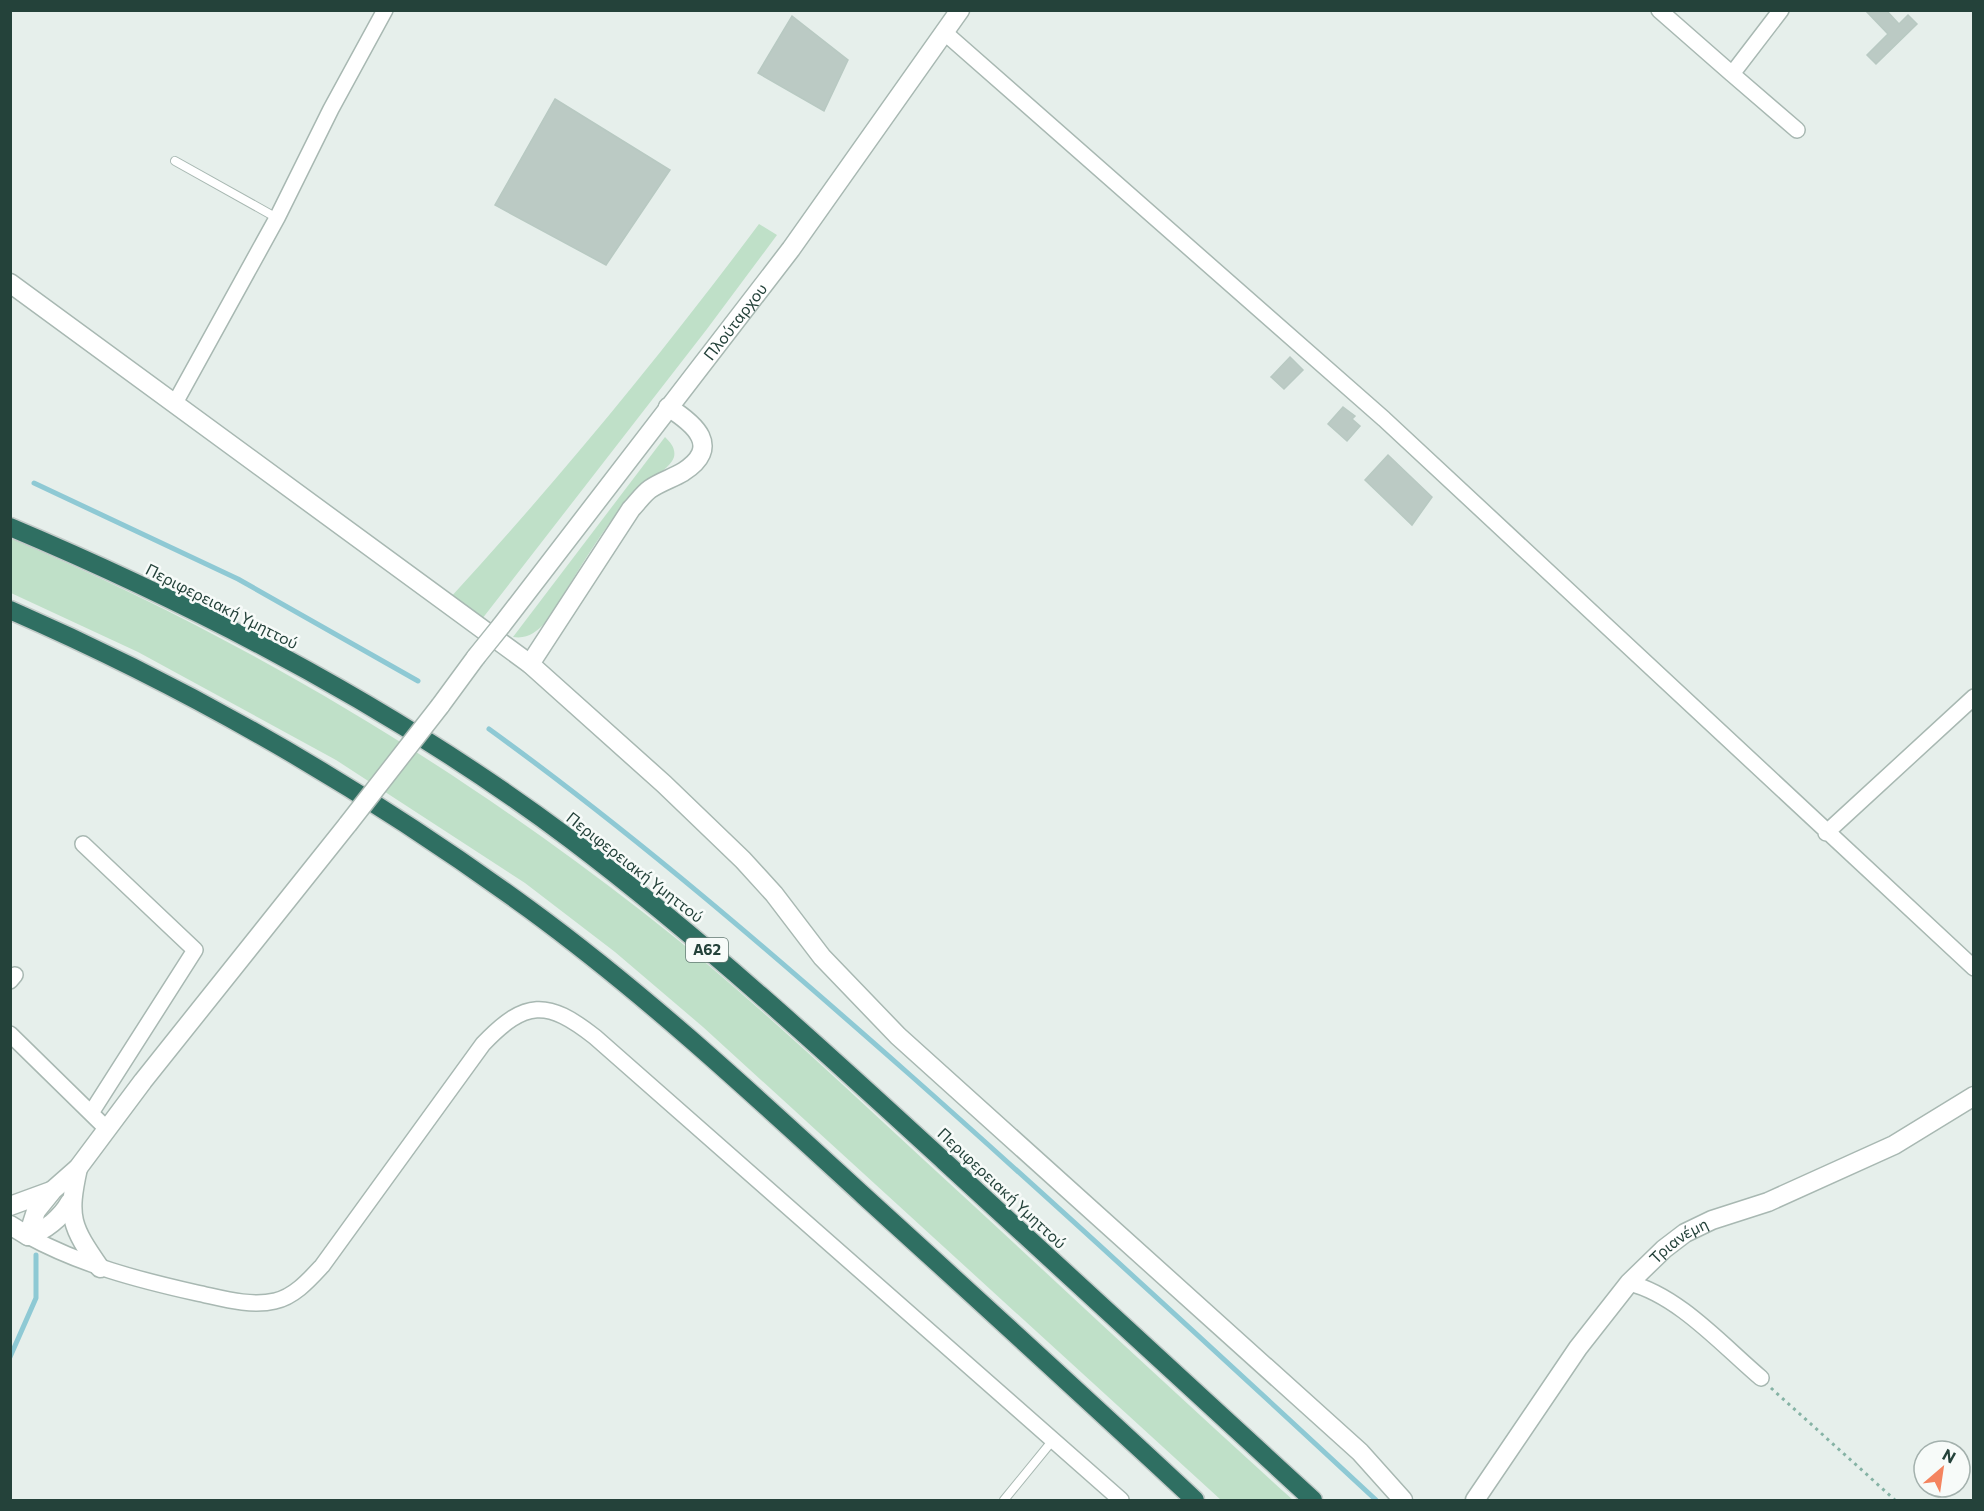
<svg xmlns="http://www.w3.org/2000/svg" width="1984" height="1511" viewBox="0 0 1984 1511" font-family="Commissioner,sans-serif">
<style>
.grass{fill:#bfe0c8}
.lines{fill:none;stroke-linecap:round;stroke-linejoin:round}
.stream{stroke:#8ec9d4;stroke-width:5}
.building{fill:#bbcac4;stroke:#b8c9c2;stroke-width:1.5}
.service-casing{stroke:#a8b8b2;stroke-width:10}
.minor-casing{stroke:#a8b8b2;stroke-width:18}
.tertiary-casing{stroke:#a8b8b2;stroke-width:21}
.motorway-casing{stroke:#c2cac8;stroke-width:21}
.path{stroke:#86b3a5;stroke-width:3;stroke-dasharray:3 4.5;stroke-linecap:butt}
.service{stroke:#fff;stroke-width:8}
.minor{stroke:#fff;stroke-width:15}
.tertiary{stroke:#fff;stroke-width:18}
.motorway{stroke:#2f6f62;stroke-width:18}
.tertiary-bridge-casing{stroke:#a8b8b2;stroke-width:21;stroke-linecap:butt}
.tertiary-bridge{stroke:#fff;stroke-width:18}
.labels{text-anchor:middle;stroke-width:5;stroke-linejoin:round;paint-order:stroke}
.shield{fill:#f7fbf9;stroke:#637a73;stroke-width:1.5}
.shield-label{font-size:15px;font-weight:bold;fill:#24423a}
.street-label{font-size:16px;fill:#24423a;stroke:#f7fbf9}
</style>
<rect width="100%" height="100%" fill="#e6efeb"/>
<path class="grass" d="M759 224 777 235 707 329 482 619 450 598C560 478 662 354 759 224Z
M665 437C670 442 676 448 674 457 670 470 641 485 631 497 597 534 574 580 546 622 535 633 528 639 513 637Z
M10 538C238 635 449 761 644 913 742 989 832 1075 924 1160 1047 1273 1169 1388 1293 1500H1221L703 1027 615 952 525 883 336 760 138 652 11 593Z"/>
<g class="lines">
<path class="stream" d="M34 483 238 579 418 681
M489 729C637 836 773 954 909 1074 1067 1214 1222 1357 1376 1500
M10 1357 36 1298V1255"/>
</g>
<path class="building" d="M1865 10H1886L1899 24 1908 15 1917 24 1876 64 1867 55 1888 34Z
M792 16 848 60 824 111 758 73Z
M555 99 670 170 606 265 495 205Z
M1290 357 1303 370 1284 389 1271 377Z
M1343 407 1355 416 1352 419 1360 426 1347 441 1328 424Z
M1388 455 1432 497 1412 525 1365 480Z"/>
<g class="lines">
<g class="service-casing">
<path id="service" d="M175 161 277 218
M1004 1500 1053 1440"/>
</g>
<g class="minor-casing">
<path id="minor" d="M1659 10 1732 74 1781 10
M944 32 1384 419 1974 968
M1732 74 1797 130
M175 403 277 218 331 109 385 10
M1826 833 1974 697
M83 844 195 950 91 1113
M10 981 15 975
M10 1034 107 1129
M28 1236C81 1265 139 1280 197 1293 221 1298 250 1307 275 1301 294 1297 309 1280 322 1266L483 1044C525 1000 547 999 595 1037L1121 1500
M1629 1283C1678 1295 1722 1345 1761 1378"/>
</g>
<g class="tertiary-casing">
<g id="tertiary">
<path d="M10 283 530 664 664 784 743 860 774 894 822 957 898 1036 1360 1452 1403 1500"/>
<path id="s1" d="M501 626 791 249 960 10"/>
<path d="M530 664 631 509C637 503 643 494 650 489 660 482 673 478 683 472 722 447 695 424 668 407"/>
<path d="M440 706 476 657"/>
<path d="M78 1168C67 1218 71 1226 100 1268"/>
<path d="M10 1206 51 1191"/>
<path d="M10 1225 28 1236C45 1231 61 1218 70 1202"/>
<path d="M28 1236 36 1211 53 1190 78 1168 143 1081 348 824"/>
<path id="s2" d="M1475 1500 1578 1348 1629 1283 1664 1249 1685 1233 1712 1220 1768 1202 1894 1145 1974 1096"/>
</g>
</g>
<g class="motorway-casing">
<path id="motorway" d="M10 527C207 610 399 711 570 839 701 938 823 1050 944 1161 1067 1274 1190 1387 1313 1500
M10 610C194 690 367 791 529 909 648 996 756 1097 864 1196 975 1297 1086 1398 1195 1500"/>
</g>
<path class="path" d="M1771 1388 1895 1500"/>
<use href="#service" class="service"/>
<use href="#minor" class="minor"/>
<use href="#tertiary" class="tertiary"/>
<use href="#motorway" class="motorway"/>
<g class="tertiary-bridge-casing">
<path id="tertiary-bridge" d="M476 657 501 626
M348 824 440 706"/>
</g>
<use href="#tertiary-bridge" class="tertiary-bridge"/>
</g>
<g class="labels">
<rect class="shield" x="686" y="938" width="42" height="24" rx="4.5"/>
<g class="shield-label">
<text x="707" y="955">Α62</text>
</g>
<g class="street-label">
<text dy="6" stroke="none"><textPath href="#s1" startOffset="384">Πλούταρχου</textPath></text>
<text transform="translate(222 606) rotate(27)" y="6">Περιφερειακή Υμηττού</text>
<text transform="translate(635 867) rotate(38)" y="6">Περιφερειακή Υμηττού</text>
<text transform="translate(1002 1188) rotate(43)" y="6">Περιφερειακή Υμηττού</text>
<text dy="6" stroke="none"><textPath href="#s2" startOffset="332">Τριανέμη</textPath></text>
</g>
</g>
<rect width="1984" height="1511" fill="none" stroke="#24423a" stroke-width="24"/>
<g transform="translate(1942 1469) rotate(29)"><circle r="28" fill="#f7fbf9" stroke="#a3b1ad" stroke-width="1.5"/>
<path d="M0-4.5L10 22L0 15L-10 22Z" fill="#f4845f"/>
<text y="-9" font-size="16" font-weight="bold" text-anchor="middle" fill="#24423a">N</text>
</g>
</svg>
